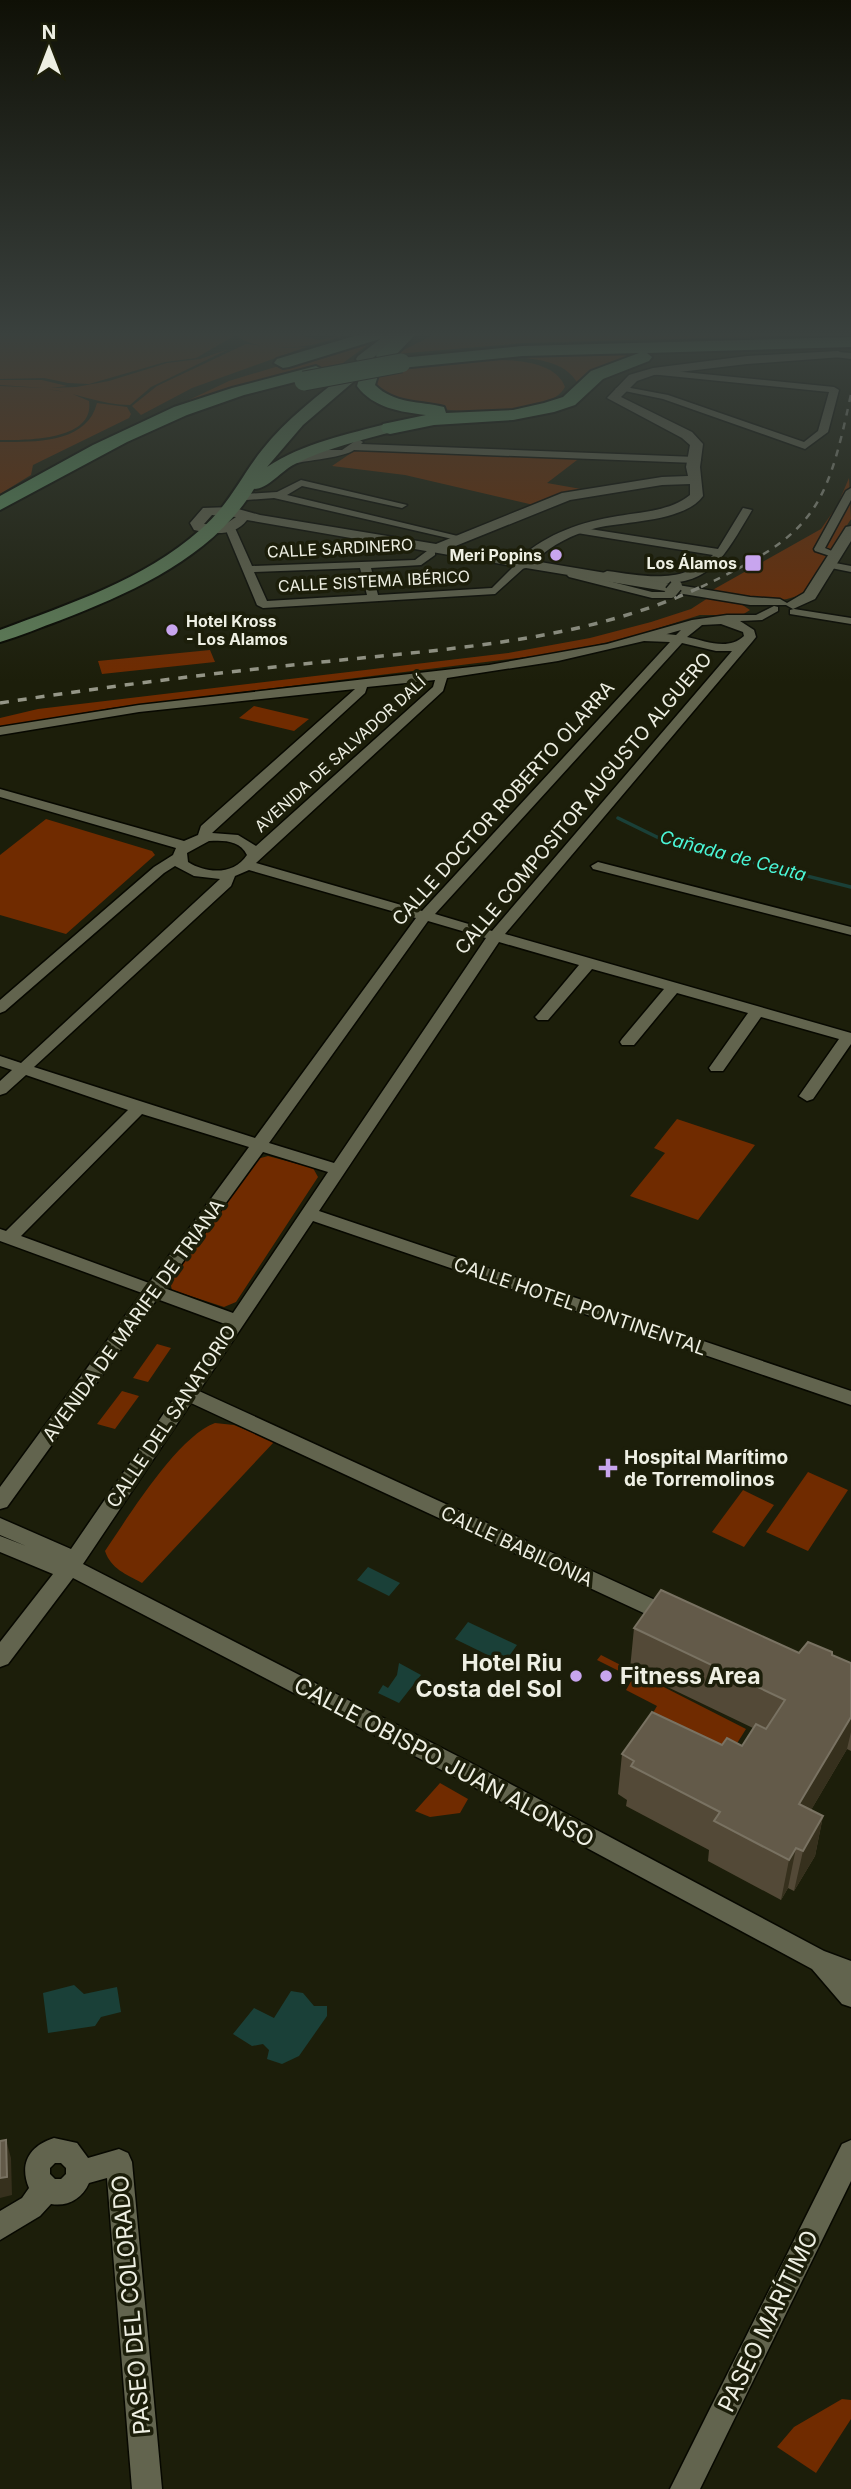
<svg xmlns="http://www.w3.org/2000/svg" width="851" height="2489" viewBox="0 0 851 2489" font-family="Inter,sans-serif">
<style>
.green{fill:#702b00}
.water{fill:#1a4038}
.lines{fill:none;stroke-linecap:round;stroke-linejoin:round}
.stream{stroke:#1a4038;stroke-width:3.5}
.minor-casing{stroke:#070800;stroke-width:3}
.tertiary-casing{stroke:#070800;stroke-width:3}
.primary-casing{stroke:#070800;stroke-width:4}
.motorway-casing{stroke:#070800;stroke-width:4}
.minor{fill:#62644e;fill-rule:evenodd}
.tertiary{fill:#62644e;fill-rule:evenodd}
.primary{fill:#5f7e58;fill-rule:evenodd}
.motorway{fill:#5d8f5e;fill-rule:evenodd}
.rail-far1{stroke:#959687;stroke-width:2.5;stroke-dasharray:7 7;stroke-linecap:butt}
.rail{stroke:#959687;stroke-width:3.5;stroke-dasharray:9 9;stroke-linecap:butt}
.minor-bridge-casing{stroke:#070800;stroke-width:15;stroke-linecap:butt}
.motorway-bridge-casing{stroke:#070800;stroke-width:21;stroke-linecap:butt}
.minor-bridge{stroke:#62644e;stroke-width:12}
.motorway-bridge{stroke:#5d8f5e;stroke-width:19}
.wall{fill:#534937}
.shaded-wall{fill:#36301d}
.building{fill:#635a49;stroke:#797262;stroke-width:2}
.poi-dot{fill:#c8a5ee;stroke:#1c1e0a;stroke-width:2.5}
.labels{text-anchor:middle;stroke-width:7;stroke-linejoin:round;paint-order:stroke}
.far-street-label{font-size:16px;fill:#eeefe3;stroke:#1c1e0a}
.far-poi-label{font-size:16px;font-weight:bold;fill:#eeefe3;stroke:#1c1e0a;text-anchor:end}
.far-water-label{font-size:18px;font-style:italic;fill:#4af7d8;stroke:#1c1e0a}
.street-label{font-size:19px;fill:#eeefe3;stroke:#1c1e0a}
.poi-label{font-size:19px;font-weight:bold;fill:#eeefe3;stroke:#1c1e0a;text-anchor:start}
.near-poi-label{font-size:23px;font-weight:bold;fill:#eeefe3;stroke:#1c1e0a;text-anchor:end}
.near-street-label{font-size:23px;fill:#eeefe3;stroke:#1c1e0a}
</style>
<rect width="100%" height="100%" fill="#1c1e0a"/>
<path class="green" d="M0 334H232L234 336 196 358 165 362 89 384 68 383 44 378 0 379Z
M236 334H294L319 340 348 334C336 337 323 343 311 345 290 349 250 350 236 334Z
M435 334H850L523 343 396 354Z
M381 335 343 363 287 374 209 397 153 417 229 381Z
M246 344 283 348 306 347 192 388 141 415 132 406 157 386Z
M229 349 151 387 130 405C101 405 75 392 47 389L70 393 89 401C95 441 25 440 0 440V386L45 388 0 385V380H42L67 386 50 388 76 387 109 381 167 363 200 359Z
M663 351C631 356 604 363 578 384 565 359 531 359 506 356Z
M475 360C501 360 554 357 565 387 544 423 439 412 404 402 394 399 384 393 374 389L371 379 401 367Z
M97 403 127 407 131 414 129 418 33 465 31 475 0 494V442C33 442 87 444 97 403Z
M357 449 581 457 547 483 581 489 538 506 405 475 332 466Z
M849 478 851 519 804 593C775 608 739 597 709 592L821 529 837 506Z
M708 598 741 604 750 610 742 615H700L630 637 566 652 111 708 0 727V718L38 709 508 653 590 638 651 622 691 609Z
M210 650 215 662 102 674 98 661Z
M254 706 309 719 294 731 239 718Z
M46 819 152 851 155 855 66 934 0 915V855Z
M677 1119 755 1145 698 1220 630 1196 665 1153 654 1148Z
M268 1156 313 1168 318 1177 236 1302 224 1307 172 1290 170 1282 257 1159Z
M157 1344 171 1348 148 1382 133 1378Z
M122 1391 139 1396 115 1429 97 1424Z
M215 1423 234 1425 274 1442 142 1583C126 1574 111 1569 105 1551 129 1516 177 1437 215 1423Z
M808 1472 848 1490 808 1551 766 1532Z
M743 1490 774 1505 744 1547 712 1532Z
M601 1655 746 1729 726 1761 648 1721 657 1706 626 1690 633 1678 597 1660Z
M440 1783 468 1799 460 1813 430 1817 415 1811Z
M842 2399 851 2400V2419L816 2473 777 2447 794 2427Z"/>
<path class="water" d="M368 1567 400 1583 389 1596 357 1580Z
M468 1622 517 1645 504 1663 455 1639Z
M399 1663 421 1675 399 1703 378 1693 383 1685 388 1688 397 1675Z
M74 1985 84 1994 117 1987 121 2012 101 2017 95 2026 48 2033 43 1993Z
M291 1991 303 1993 314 2006H327V2016L299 2056 282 2064 267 2059 269 2050 263 2044 252 2046 233 2034 254 2008 274 2018Z"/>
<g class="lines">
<path class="stream" d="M618 818 663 840 851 887"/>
<g class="minor-casing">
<path id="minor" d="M838 352 851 353V359L835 357 833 355Z
M653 369 834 387 839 390 828 432 805 449 663 399 615 389 620 386 668 395 804 442 818 431 829 392 650 374V370Z
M358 439 363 442 361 444 696 457 701 460 696 463 354 450C345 457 311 460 297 463L292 460 327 450H342Z
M301 480 407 505 402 508 302 486 287 495 466 538 461 541 274 498 246 500 241 497 246 494 277 492Z
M851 488V500L825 548 841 555 836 558 815 551 814 549 846 491Z
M743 508 752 510C720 564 708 590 638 582 627 581 610 580 601 574L607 571C645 576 683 585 713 555L577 533 572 530 577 527 718 549Z
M230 525 235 528 252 566 415 560 427 551H435V555L421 565 371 568 378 595 492 588 515 565 525 567 495 594 263 608 257 605 225 528ZM360 568 367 595 267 601 254 572Z
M830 562 851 566V572L826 567 824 565Z
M573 572 652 592H664L671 589 677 592 671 598H652L569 577 567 575Z
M774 606 778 607V611L762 620 740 621 754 630 756 637 752 642 505 934 851 1033V1044L813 1099 807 1101 799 1096 839 1039 761 1017 723 1071H711L709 1068 748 1013 677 993 634 1045H622L620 1042 622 1039 664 989 592 969 548 1020H538L535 1017 538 1014 579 965 499 942 319 1211 851 1391V1405L313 1221 199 1391 677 1610 681 1616 677 1622 670 1624 663 1622 191 1403 83 1564 471 1763 824 1951 851 1961V2007L842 2004 812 1969 455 1777 73 1578 8 1664 0 1667V1642L53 1574 0 1552V1536L26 1546 0 1535V1518L71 1549 225 1324 157 1299 7 1507 0 1509V1487L142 1293 0 1241V1229L6 1231 128 1110 26 1075 6 1093 0 1095V1081L12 1070 0 1066V1056L21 1063 220 879 194 876 175 866 164 873 5 1011 0 1013V1000L154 867 173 855 176 848 0 797V789L184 841 198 835 201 826 355 689 139 712 0 735V727L139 705 489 665 607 644 692 620 727 615H756ZM721 624 743 632 744 636C728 651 706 641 687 637L702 625ZM681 630 676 635 666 634H667ZM644 641 670 642 422 911 256 863 443 691 447 678 558 661ZM682 643 716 651H732L492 931 435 914ZM435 680 433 687 256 846 238 835 212 833 365 693 367 687ZM209 841C223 840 240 840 247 855 234 875 207 874 188 862L187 853ZM249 870 416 918 255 1138 34 1067 231 886 235 876ZM428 921 486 938 334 1163 269 1143ZM142 1114 249 1147 149 1283 21 1236ZM263 1152 328 1172 233 1313 164 1288Z
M794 609 851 618V624L790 614V610Z
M598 862 851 927V935L593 869 591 866Z
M54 2138 77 2143 88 2158 119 2149 128 2153 132 2162 162 2489H132L107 2178 89 2183C82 2199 67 2207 51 2204L40 2216 0 2240V2211L22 2198 29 2188C19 2164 29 2146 54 2138ZM55 2163H61L66 2168V2174L61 2179H55L50 2174V2168Z
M851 2140V2181L700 2489H670L842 2144Z"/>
</g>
<g class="tertiary-casing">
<path id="tertiary" d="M838 351 842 353V357L747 364 654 375 637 381 621 397 692 432 703 444 700 467 703 496C684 522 626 521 596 528 573 534 552 545 534 561L750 597 780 599 787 603 804 593 846 527 851 526V541L815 599 793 609 786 605H750L526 568 514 570 513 566 247 520C234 537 213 534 194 530L190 523 203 508 231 507 260 515 436 544 562 493 662 477 688 476 686 467 690 445 682 438 607 398 629 375 653 368 747 356ZM690 484V495C671 511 641 512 618 516 581 522 548 533 520 558L453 547 570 500 662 485ZM212 515 236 517 224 525 204 524Z"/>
</g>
<g class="primary-casing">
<path id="primary" d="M387 334H402L368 362H358L356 359 358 356Z
M354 370 359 371 361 374 359 377 303 425 267 467C303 443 348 434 390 423L398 428 396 431C361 440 327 448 295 464 282 470 268 489 254 489 212 557 133 592 61 620 41 627 21 636 0 642V630C69 604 144 580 200 530 230 504 239 479 262 450 286 419 319 395 349 371Z"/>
</g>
<g class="motorway-casing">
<path id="motorway" d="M361 334H385L383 338 289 367 283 368 274 363 277 359Z
M399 334H416L391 360H379L376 356 379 352Z
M851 337V347L647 353 652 357 649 361 603 379 575 405 554 412 513 420 434 425 390 434 383 432 381 428 383 424 426 415C401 412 373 408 357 386L361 372 370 367 379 372 375 385C394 404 420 401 444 407L446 413 513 410 544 403 563 397 591 371 639 353 522 356 401 368 392 363 401 358 522 346Z
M316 366 325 371 322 375 244 395 187 415 127 442 0 510V496L93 445 174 407 232 388Z"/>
</g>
<use href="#minor" class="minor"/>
<use href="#tertiary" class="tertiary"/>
<use href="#primary" class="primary"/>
<use href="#motorway" class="motorway"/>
<path class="rail-far1" d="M701 587C813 534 826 513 851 394"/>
<path class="rail" d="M0 703C110 686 221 672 332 661 457 648 590 640 705 585"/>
<g class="minor-bridge-casing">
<path id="minor-bridge" d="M671 592 676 586"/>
</g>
<g class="motorway-bridge-casing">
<path id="motorway-bridge" d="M304 381 401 363"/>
</g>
<use href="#minor-bridge" class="minor-bridge"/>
<use href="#motorway-bridge" class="motorway-bridge"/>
</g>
<path class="wall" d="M634 1628 799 1653 832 1655 851 1663V1751L847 1749 811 1810 823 1816 815 1856 794 1891 788 1888 781 1900 708 1861 709 1850 626 1806 627 1800 618 1794 622 1754 722 1745 742 1746 753 1728 630 1669Z"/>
<path class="shaded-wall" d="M851 1717V1732L847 1749 791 1844 799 1804Z
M823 1816 815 1856 794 1891 803 1851Z
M796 1848 788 1888 781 1900 789 1860Z
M6 2140 11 2158 12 2195 0 2198V2178Z"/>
<path class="building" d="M661 1590 799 1653 808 1642 832 1652V1655L851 1663V1717L799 1804 823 1816 803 1851 796 1848 789 1860 714 1821 720 1812 631 1766 634 1761 622 1754 652 1712 722 1745 727 1738 742 1746 756 1724 766 1729 785 1700 634 1628Z
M6 2140 7 2177 0 2178V2141Z"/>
<linearGradient id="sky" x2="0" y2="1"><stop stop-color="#0f1006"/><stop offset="0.49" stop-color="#3a413e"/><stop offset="1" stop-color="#3a413e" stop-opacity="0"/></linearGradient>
<rect width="851" height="682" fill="url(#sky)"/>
<g class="poi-dot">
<circle cx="556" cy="555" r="7"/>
<rect x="744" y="554" width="18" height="18" rx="3.5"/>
<circle cx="172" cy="630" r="7"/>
<path d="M604.5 1457.5h7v7h7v7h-7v7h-7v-7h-7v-7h7z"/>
<circle cx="576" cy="1676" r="7"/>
<circle cx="606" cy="1676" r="7"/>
</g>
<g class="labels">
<g class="far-street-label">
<text transform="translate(340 548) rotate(-3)" y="6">CALLE SARDINERO</text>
<text transform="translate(374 581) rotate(-3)" y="6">CALLE SISTEMA IBÉRICO</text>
<text transform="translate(340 754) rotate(-42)" y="6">AVENIDA DE SALVADOR DALÍ</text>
</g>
<g class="far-poi-label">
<text x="542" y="561">Meri Popins</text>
<text x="737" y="569">Los Álamos</text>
<text x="186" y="627" text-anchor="start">Hotel Kross<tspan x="186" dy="18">- Los Alamos</tspan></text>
</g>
<g class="far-water-label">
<text transform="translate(733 856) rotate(15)" y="6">Cañada de Ceuta</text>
</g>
<g class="street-label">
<text transform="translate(503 803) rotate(-48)" y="7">CALLE DOCTOR ROBERTO OLARRA</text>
<text transform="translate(583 803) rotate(-50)" y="7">CALLE COMPOSITOR AUGUSTO ALGUERO</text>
<text transform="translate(580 1306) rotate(19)" y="7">CALLE HOTEL PONTINENTAL</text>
<text transform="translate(133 1320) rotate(-54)" y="7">AVENIDA DE MARIFE DE TRIANA</text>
<text transform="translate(171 1416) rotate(-56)" y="7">CALLE DEL SANATORIO</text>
<text transform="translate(517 1546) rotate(25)" y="7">CALLE BABILONIA</text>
</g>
<g class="poi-label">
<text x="624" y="1464">Hospital Marítimo<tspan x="624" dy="22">de Torremolinos</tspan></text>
</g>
<g class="near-poi-label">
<text x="562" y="1671">Hotel Riu<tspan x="562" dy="26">Costa del Sol</tspan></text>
<text x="620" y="1684" text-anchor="start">Fitness Area</text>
</g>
<g class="near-street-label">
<text transform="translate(444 1762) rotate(28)" y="8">CALLE OBISPO JUAN ALONSO</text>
<text transform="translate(131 2305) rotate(-95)" y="8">PASEO DEL COLORADO</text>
<text transform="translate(768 2321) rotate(-64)" y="8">PASEO MARÍTIMO</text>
</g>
</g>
<g transform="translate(49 49)" stroke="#1c1e0a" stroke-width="5" paint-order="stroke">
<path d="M0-5L12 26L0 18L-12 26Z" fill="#eeefe3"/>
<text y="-10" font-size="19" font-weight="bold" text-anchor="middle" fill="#eeefe3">N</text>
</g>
</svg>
